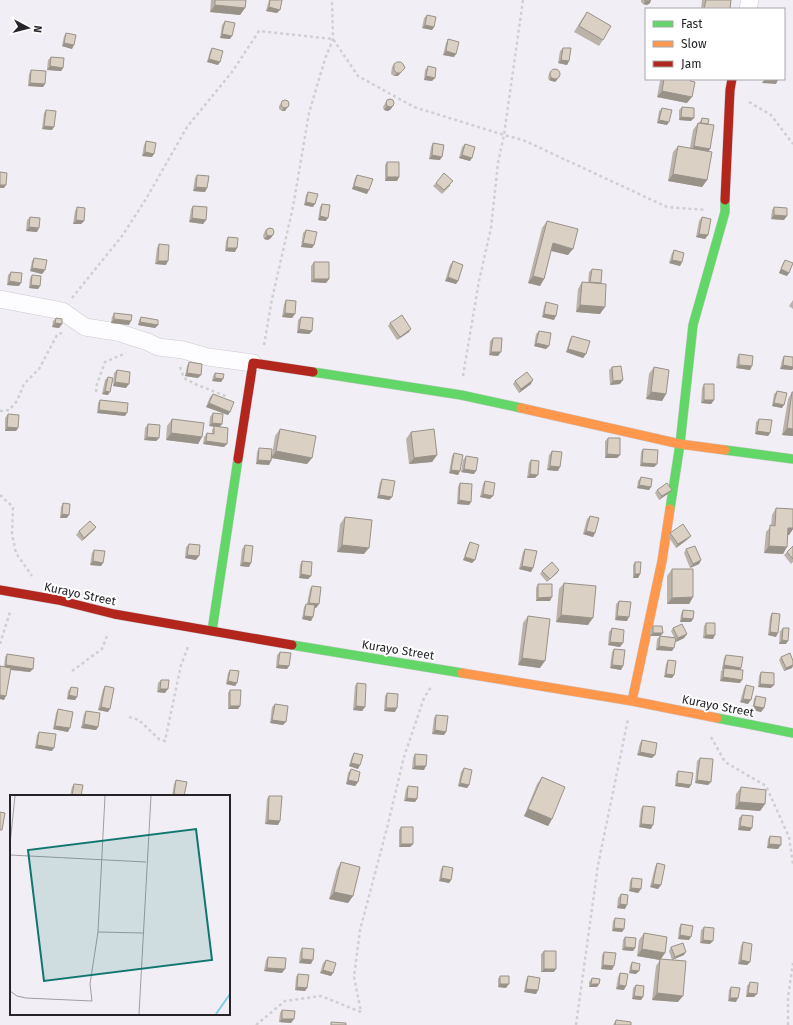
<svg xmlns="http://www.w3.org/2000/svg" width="793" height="1025" viewBox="0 0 793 1025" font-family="'Fira Sans',sans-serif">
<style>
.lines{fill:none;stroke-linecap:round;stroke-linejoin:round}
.street-casing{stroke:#cccad0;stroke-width:18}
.fast-casing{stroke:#cccad0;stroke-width:10}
.slow-casing{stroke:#cccad0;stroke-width:10}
.jam-casing{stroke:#cccad0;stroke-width:10}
.path{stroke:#d0cfd2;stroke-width:2.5;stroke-dasharray:3 3;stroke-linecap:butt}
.street{stroke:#fdfcfe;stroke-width:17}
.fast{stroke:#63d668;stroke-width:9}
.slow{stroke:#ff974d;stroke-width:9}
.jam{stroke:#b3261e;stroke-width:9}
.wall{fill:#bbb3a9}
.shaded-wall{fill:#999289}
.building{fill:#dad0c4;stroke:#999289}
.labels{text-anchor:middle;stroke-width:4;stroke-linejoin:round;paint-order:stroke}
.street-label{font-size:12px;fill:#262429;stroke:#fff}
.inset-river{fill:none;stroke:#80cbe7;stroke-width:2}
.inset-road{fill:none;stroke:#a09da3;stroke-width:1}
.view{fill:#0f766e;fill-opacity:0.15;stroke:#0f766e;stroke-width:2}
.inset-edge{fill:none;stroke:#262429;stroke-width:2}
</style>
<rect width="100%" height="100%" fill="#f1eef5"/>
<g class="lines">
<g class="street-casing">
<path id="street" d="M748 9 750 0
M0 299 62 311 85 327 117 332 148 342 158 347 183 350 208 357 253 363"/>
</g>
<g class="fast-casing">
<path id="fast" d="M313 372 461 395 521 408
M725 450 793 459
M670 509 680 444 693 325 725 212V200
M212 631 238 459
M292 645 462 673
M717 718 793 733"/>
</g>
<g class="slow-casing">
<path id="slow" d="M521 408 680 444 725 450
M462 673 632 701 717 718
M632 701 662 561 670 509"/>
</g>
<g class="jam-casing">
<path id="jam" d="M725 200 730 90 732 79
M238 459 253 363 313 372
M0 590 58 600 114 614 292 645"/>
</g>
<path class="path" d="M749 102 771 115 793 144
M72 298 122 236 146 199 187 127 232 72 259 31 333 39 358 76 414 107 504 135 523 140 667 207 706 210
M264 345 272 299 293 207 309 113 325 59 333 39 332 0
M180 367 184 378 195 384 228 397
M463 376 479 281 491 228 498 163 504 135 523 0
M96 392 97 384 105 362 126 353
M0 411 9 410 17 401 24 384 39 369 57 335 62 333
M0 495 13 507 12 534 16 553 32 576
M0 644 10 612
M72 671 102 649 108 633
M129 717 139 720 159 739 165 741 181 665 188 647
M711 737 725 762 766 786 789 837 793 864
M256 1025 285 1001 321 996 361 1012 354 977 360 930 387 828 404 757 424 698 431 687
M576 1025 598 865 628 719
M788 1025V997L793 963"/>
<use href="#street" class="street"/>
<use href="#fast" class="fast"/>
<use href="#slow" class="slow"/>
<use href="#jam" class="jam"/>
</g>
<path class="wall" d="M211 0H246L245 8 240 15 210 12Z
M269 0H282L277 13 266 11Z
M641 0H651L650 3 647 5 643 4 641 2Z
M702 0H731L730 9H701Z
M587 12 603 40 599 46 574 32 582 19Z
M427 15 434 27 432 30 422 28 424 18Z
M225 21 230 39 220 38 222 25Z
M66 33 72 49 62 46 64 36Z
M448 39 454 57 443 55 446 43Z
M212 48 218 65 207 62 210 51Z
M563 48 569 61 567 65 558 63 560 51Z
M51 57 63 68 61 71 47 70 48 60Z
M394 64 398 76H394L391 74 392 67Z
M428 66 432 81 424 80 425 70Z
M31 70 45 84 43 87 28 86 29 74Z
M551 71 560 76 555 82 549 80 548 78 549 74Z
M661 79H664L687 103 657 97 660 81Z
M284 100 285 111H282L279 109V106Z
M387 100 391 109 388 111 384 110 383 107Z
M682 107 691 121 679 120V110Z
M662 108 667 125 657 123 659 111Z
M46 110 52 130 42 129 44 113Z
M702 118 708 124 710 149 708 151 707 180 702 187 668 181 673 152 678 146 690 148 693 130 698 123H699Z
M146 141 152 157 142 156 144 145Z
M433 143 440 160 429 159 431 147Z
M465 144 470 161 459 158 462 147Z
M387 162 399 177 397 181H385V165Z
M197 175 207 188 205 192 193 191 195 178Z
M357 175 367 194 352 189 355 178Z
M436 183 451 185 442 194 433 186Z
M308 192 313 207 304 205 306 195Z
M322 204 326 221 318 220 320 207Z
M193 206 206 220 203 224 189 222 191 209Z
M77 207 84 221 81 224H73L75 211Z
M774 207 784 220 771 219 772 210Z
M30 217 37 232 26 231 27 220Z
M702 217 708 235 705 239 696 237 699 221Z
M547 221 568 255 551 251 544 279 540 286 528 283 542 228Z
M266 229 271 238 268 240 264 239 263 236 264 233Z
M306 230 314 245 312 248 301 247 303 233Z
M228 237 235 252 225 251 226 241Z
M159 244 166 265 155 264 157 248Z
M674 250 682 262 680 266 669 263 672 253Z
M34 258 45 270 42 274 30 271 32 261Z
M785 260 789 273 787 276 779 273 783 263Z
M453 261 458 281 456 284 445 281 450 265Z
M314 262 329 279 326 283 311 282V266Z
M592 269 601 283 600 314 576 312 578 289 582 282 588 283 589 272Z
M11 272 19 286 7 285 8 275Z
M32 275 40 286 38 289 29 288 30 278Z
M286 300 295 314 292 318 282 317 284 304Z
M793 300V309L789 306Z
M546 302 554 320 542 317 544 306Z
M114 313 129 325 111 323 112 317Z
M141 317 158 325 155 328 138 325 139 320Z
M301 317 312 331 309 334 297 333 298 320Z
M56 318 62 324 59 328 52 327 53 321Z
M390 323 409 332 397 340 388 326Z
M539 331 546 349 534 346 536 334Z
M572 336 586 354 583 358 566 352 570 339Z
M493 338 498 356 489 355 490 341Z
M739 354 752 366 750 370 736 368 737 358Z
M784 356 792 370 780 369 782 360Z
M189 362 198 378 185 376 187 366Z
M612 367 620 384 610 385 609 370Z
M654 367 666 394 662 401 646 399 649 374Z
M117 370 126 388 113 386 114 373Z
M215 373 223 379 221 382 212 381 213 376Z
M108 377V395L102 394 105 380Z
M515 381 531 384 519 393 513 384Z
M704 384 714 400 711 404 701 403 702 388Z
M777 391 782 408 772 406 774 394Z
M792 392 793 436 782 435 788 399Z
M213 394 230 412 228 415 206 407 210 397Z
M100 400 125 416 97 413 98 403Z
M213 413 222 424 220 427 224 447 203 444 204 437 207 433 212 434V430L214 427 209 426 210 417Z
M8 414 18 428 16 431H5V418Z
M172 419 202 437 198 444 166 440 167 426Z
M759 419 770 433 768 436 755 434 756 422Z
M148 424 159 438 156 441 144 440 145 428Z
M280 429 312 458 307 464 272 458 269 465 256 464 257 452 259 448 272 455 275 436Z
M411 432 437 455 432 462 409 464 406 439Z
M608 438 620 455 617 458H605V441Z
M643 449 657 464 654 467 640 466 641 452Z
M552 451 558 471 547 470 549 455Z
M454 453 460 471 458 475 449 473 452 456Z
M466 456 474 474 461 472 463 460Z
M531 460 535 478H527L529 463Z
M641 477 651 487 649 490 637 488 638 481Z
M382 479 392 497 389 500 377 498 380 482Z
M485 481 490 499 480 497 483 484Z
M460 483 471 502 469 505 457 504 458 487Z
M657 490H672L669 493 659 500 655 493Z
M63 503 67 518H60L61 507Z
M776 508 793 509V529L789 535H788L783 554 764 553 766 532 771 526 772 515Z
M590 516 595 533 593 537 583 534 587 519Z
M345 517 364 554 337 552 340 524Z
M96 527 94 530 82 541 76 535 79 531Z
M670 533 688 539 676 548 668 536Z
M470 542 472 563 463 560 468 545Z
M189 544 196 560 185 558 186 547Z
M245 545 249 567 240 566 242 549Z
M793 546V562L791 564 784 555Z
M525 549 533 568 531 572 519 569 523 552Z
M686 549 701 560 699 564 690 568 684 553Z
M94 550 103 563 101 566 90 565 92 553Z
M302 561 311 576 308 579 299 578 300 565Z
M635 562 640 574 638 578H633V565Z
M672 569 693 597 689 604H667V576Z
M542 571 557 573 547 582 540 574Z
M564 583 588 625 556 622 559 589Z
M538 584 550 601H536V588Z
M312 586 319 604 316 608 315 607 313 617 311 621 302 619 304 607 306 604H307L310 589Z
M619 601 627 621 615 620 616 604Z
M683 610 693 619 691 622H680L681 614Z
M772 613 776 637 768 635 770 617Z
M528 616 540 668 518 665 523 623Z
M706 623 713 639 703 638 704 626Z
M653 626 663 633 660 636 674 637 671 631 673 628 687 634 684 638 676 642 675 641 672 651 656 650 657 639 660 636H650V630Z
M612 628 620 647 608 645 609 632Z
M783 628 786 644H779L780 631Z
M614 649 623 666 621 670 610 668 612 652Z
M280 652 289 666 287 669 276 668 277 655Z
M7 654 30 672 11 670 4 700 0 699V666L4 667 5 657Z
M726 655 741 668 740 670V683L720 681 721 671 723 669H722L724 658Z
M781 657 793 661V666L792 668 784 671 779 660Z
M668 660 674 675 672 678 664 677 666 664Z
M230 670 237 683 235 686 226 684 228 673Z
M761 672 771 688 758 687 759 676Z
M161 680 165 693 157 692 158 683Z
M357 683 365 707 362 711 353 710 355 686Z
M746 685 748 704 740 702 744 688Z
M105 686 108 712 98 710 103 689Z
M71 687 77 697 75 700 67 699 68 691Z
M230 690 240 706 238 709H228V693Z
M387 693 395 712 384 711 385 696Z
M756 696 764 708 761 712 752 710 754 699Z
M275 704 283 725 270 723 272 707Z
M58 709 68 732 53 729 56 713Z
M86 711 98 727 96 730 81 728 84 714Z
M436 715 446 732 444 735 432 734 434 718Z
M39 732 52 751 35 748 37 735Z
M642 740 652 758 637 755 640 743Z
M354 753 360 765 358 769 349 766 352 756Z
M415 754 424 770 412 769 413 758Z
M700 758 708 785 695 783 697 761Z
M464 768 469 785 467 788 458 786 461 772Z
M351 769 358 782 355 786 346 784 348 773Z
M678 771 691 785 689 788 675 786 676 774Z
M542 777 552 819 548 826 524 816 537 784Z
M176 780 184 796H172L174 784Z
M74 784 81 796H70L72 787Z
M408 786 417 799 415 802 404 801 406 789Z
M741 787 765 804 760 811 735 809 736 794Z
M269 796 280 821 278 825 265 824 267 799Z
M643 806 651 829 639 827 641 809Z
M742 815 750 831 738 830 739 818Z
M401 827 413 844 410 847H399V830Z
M770 836 778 849 767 848 768 839Z
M341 862 353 896 348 903 329 899 337 869Z
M657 863 661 885 658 889 650 887 655 867Z
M443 866 451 880 449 883 439 881 441 869Z
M632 878 641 889 638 893 629 891 630 881Z
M621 894 625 909 617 908 618 898Z
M615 918 624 929 622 932 612 931 613 921Z
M681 924 689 940 678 939 679 928Z
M704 927 710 944 700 943 701 930Z
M644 933 665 953 661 959 672 960 669 951 671 947 684 955 672 960 678 1002 652 1000 656 966 660 960 637 956 639 940Z
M625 937 635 948 633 951 622 950 623 940Z
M743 942 750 962 747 965 738 964 741 946Z
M302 948 311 964 299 963 300 952Z
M544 951 554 972H541V954Z
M604 952 612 970 601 969 602 955Z
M268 957 282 973 264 971 266 960Z
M326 960 333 973 331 976 320 973 323 963Z
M632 962 636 974 629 973 630 966Z
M620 973 624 990 616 989 618 977Z
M298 974 307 988 305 991 295 990 296 977Z
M500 976 506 988 498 987V979Z
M528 976 538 990 536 994 524 992 526 980Z
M592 978 599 984 597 987H589V982Z
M750 982 754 997H746L747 986Z
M636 985 643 997 641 1000 632 999 633 988Z
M731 987 736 1002 728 1001 729 990Z
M282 1010 294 1019 291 1023 279 1022 280 1013Z
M616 1020 631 1025H613Z"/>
<path class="shaded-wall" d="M651 0 650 3 647 5 643 4 646 1Z
M215 5 245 8 240 15 210 12Z
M269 7 280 10 277 13 266 11Z
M425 25 434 27 432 30 422 28Z
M222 34 232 36 230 39 220 38Z
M64 43 74 45 72 49 62 46Z
M446 51 456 54 454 57 443 55Z
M209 59 220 62 218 65 207 62Z
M561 60 569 61 567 65 558 63Z
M50 66 63 68 61 71 47 70Z
M405 68 398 76H394L397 73Z
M426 76 435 78 432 81 424 80Z
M560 76 555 82 549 80 552 77Z
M764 80H778L776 84 762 83Z
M30 83 45 84 43 87 28 86Z
M662 91 692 97 687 103 657 97Z
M289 105 285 111H282L284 108Z
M387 106H393L391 109 388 111 384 110Z
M681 117 694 118 691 121 679 120Z
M659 120 669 122 667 125 657 123Z
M44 126 54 127 52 130 42 129Z
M694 146 710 149 705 156 689 153Z
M145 152 154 154 152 157 142 156Z
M432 155 442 157 440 160 429 159Z
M462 155 472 158 470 161 459 158Z
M673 174 707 180 702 187 668 181Z
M387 177H399L397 181H385Z
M0 185H6L4 188H0Z
M354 186 369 190 367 194 352 189Z
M196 187 207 188 205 192 193 191Z
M306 202 315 204 313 207 304 205Z
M774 215 787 216 784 220 771 219Z
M320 216 328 218 326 221 318 220Z
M192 218 206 220 203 224 189 222Z
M76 220 84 221 81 224H73Z
M29 227 39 228 37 232 26 231Z
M699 234 708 235 705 239 696 237Z
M273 235 271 238 268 240 264 239 267 236Z
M303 243 314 245 312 248 301 247Z
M553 243 573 249 568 255 548 250Z
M227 248H237L235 252 225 251Z
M672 260 682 262 680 266 669 263Z
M158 261H168L166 265 155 264Z
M32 268 45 270 42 274 30 271Z
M781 269 789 273 787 276 779 273Z
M533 276 544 279 540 286 528 283Z
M448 277 458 281 456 284 445 281Z
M314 279H329L326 283 311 282Z
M9 281 21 283 19 286 7 285Z
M31 285 40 286 38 289 29 288Z
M580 305 605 307 600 314 576 312Z
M285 313 295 314 292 318 282 317Z
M544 314 556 316 554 320 542 317Z
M114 319 131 321 129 325 111 323Z
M140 322 158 325 155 328 138 325Z
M55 323 62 324 59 328 52 327Z
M299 329 312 331 309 334 297 333Z
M411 329 409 332 397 340 400 337Z
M536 343 549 346 546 349 534 346Z
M568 349 586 354 583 358 566 352Z
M491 352H501L498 356 489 355Z
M739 365 752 366 750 370 736 368Z
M783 365 793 367V369L792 370 780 369Z
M187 373 201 375 198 378 185 376Z
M215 378 223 379 221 382 212 381Z
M533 380 531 384 519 393 521 389Z
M623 380 620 384 610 385 613 381Z
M115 382 129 384 126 388 113 386Z
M105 391 110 392 108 395 102 394Z
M651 392 666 394 662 401 646 399Z
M704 400H714L711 404 701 403Z
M209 403 230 412 228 415 206 407Z
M774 403 784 405 782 408 772 406Z
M99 410 127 413 125 416 97 413Z
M212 423 222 424 219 427 209 426Z
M7 427 18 428 16 431H5Z
M787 428 793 429V436L782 435Z
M757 431 770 433 768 436 755 434Z
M171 433 202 437 198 444 166 440Z
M147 437 159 438 156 441 144 440Z
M206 441 227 444 224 447 203 444Z
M276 451 312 458 307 464 271 458Z
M607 454 620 455 617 458H605Z
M437 455 432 462 409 464 414 458Z
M258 460 271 461 269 465 256 464Z
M642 463 657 464 654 467 640 466Z
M550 466 560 467 558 471 547 470Z
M464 469 476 471 474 474 461 472Z
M451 470 460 471 458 475 449 473Z
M530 474 538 475 535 478H527Z
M639 485 651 487 649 490 637 488Z
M672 490 669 493 659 500 662 496Z
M483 494 493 496 490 499 480 497Z
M379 495 392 497 389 500 377 498Z
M459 500 471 502 469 505 457 504Z
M62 514 69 515 67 518H60Z
M96 527 94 530 82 541 84 538Z
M788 528H793V529L789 535H784Z
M586 531 595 533 593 537 583 534Z
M691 536 688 539 676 548 678 544Z
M342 545 369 548 364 554 337 552Z
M769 546 787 547 783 554 764 553Z
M187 555 199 556 196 560 185 558Z
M465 557 475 560 472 563 463 560Z
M701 560 699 564 690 568 693 564Z
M93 561 103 563 101 566 90 565Z
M243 562 251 563 249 567 240 566Z
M522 566 533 568 531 572 519 569Z
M559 570 557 573 547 582Z
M301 574 311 576 308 579 299 578Z
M635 574H640L638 578H633Z
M552 597 550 601H536L538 598Z
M693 597 689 604H667L672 598Z
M309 603 319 604 316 608 307 606Z
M561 615 593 618 588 625 556 622Z
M304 616 313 617 311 621 302 619Z
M617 616 629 617 627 621 615 620Z
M682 618 693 619 691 622H680Z
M770 632 778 633 776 637 768 635Z
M653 633H663L660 636H650Z
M687 634 684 638 676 642 678 638Z
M706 635H715L713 639 703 638Z
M782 640 788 641 786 644H779Z
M610 642 623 643 620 647 608 645Z
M659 646 674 648 672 651 656 650Z
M522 658 545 661 540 668 518 665Z
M6 665 33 669 30 672 3 669Z
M278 665 289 666 287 669 276 668Z
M612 665 623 666 621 670 610 668Z
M724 665 741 668 739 671 722 669Z
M793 665 792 668 784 671 786 668Z
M666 674 674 675 672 678 664 677Z
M723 677 742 680 740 683 720 681Z
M228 681 237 683 235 686 226 684Z
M760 684 774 685 771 688 758 687Z
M160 689H168L165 693 157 692Z
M0 695 6 696 4 700 0 699Z
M69 695 77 697 75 700 67 699Z
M743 699 751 700 748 704 740 702Z
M230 706H240L238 709H228Z
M356 706 365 707 362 711 353 710Z
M754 706 764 708 761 712 752 710Z
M101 707 110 709 108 712 98 710Z
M386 708H397L395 712 384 711Z
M272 720 286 722 283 725 270 723Z
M84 724 98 727 96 730 81 728Z
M55 726 70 728 68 732 53 729Z
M435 730 446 732 444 735 432 734Z
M37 745 54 748 52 751 35 748Z
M640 752 655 755 652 758 637 755Z
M351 763 360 765 358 769 349 766Z
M415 766H426L424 770 412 769Z
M348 780 358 782 355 786 346 784Z
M697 780 711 782 708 785 695 783Z
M460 783 469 785 467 788 458 786Z
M677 783 691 785 689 788 675 786Z
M174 794 184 796H172Z
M407 798 417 799 415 802 404 801Z
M739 802 765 804 760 811 735 809Z
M528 809 552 819 548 826 524 816Z
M268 820 280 821 278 825 265 824Z
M641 824 653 825 651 829 639 827Z
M740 826 752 828 750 831 738 830Z
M401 844H413L410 847H399Z
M769 844 781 845 778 849 767 848Z
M441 878 451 880 449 883 439 881Z
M653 884 661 885 658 889 650 887Z
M631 888 641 889 638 893 629 891Z
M334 892 353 896 348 903 329 899Z
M620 904 627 905 625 909 617 908Z
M614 928 624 929 622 932 612 931Z
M680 935 691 937 689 940 678 939Z
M703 940 713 941 710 944 700 943Z
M625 947 635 948 633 951 622 950Z
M642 949 665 953 660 960 637 956Z
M686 952 684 955 672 960 675 957Z
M302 959 313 960 311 964 299 963Z
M741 960 750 962 747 965 738 964Z
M603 965 614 966 612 970 601 969Z
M267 968 285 969 282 973 264 971Z
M544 969H556L554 972H541Z
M323 970 333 973 331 976 320 973Z
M631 970 639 971 636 974 629 973Z
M500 984H509L506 988 498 987Z
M591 984H599L597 987H589Z
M619 985 626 986 624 990 616 989Z
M297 987 307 988 305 991 295 990Z
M526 989 538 990 536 994 524 992Z
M657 993 683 996 678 1002 652 1000Z
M748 993 757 994 754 997H746Z
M634 996 643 997 641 1000 632 999Z
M730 998H738L736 1002 728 1001Z
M282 1019H294L291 1023 279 1022Z"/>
<path class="building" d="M215 0H246L245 8 215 5Z
M270 0H282L280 10 269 7Z
M644 0H651L649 1H646Z
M706 0H731L730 9H704Z
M587 12 611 26 603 40 579 26Z
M427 15 436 17 434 27 425 25Z
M225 21 235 23 232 36 222 34Z
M66 33 76 35 74 45 64 43Z
M448 39 459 42 456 54 446 51Z
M212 48 223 51 220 62 209 59Z
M563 48H571L569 61 561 60Z
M51 57 64 58 63 68 50 66Z
M397 62H401L403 64 405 68 400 73H397L394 70V64Z
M428 66 436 68 435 78 426 76Z
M550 74a5 5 0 1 1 10 0a5 5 0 1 1-10 0Z
M31 70 46 71 45 84 30 83Z
M664 79H690V81L695 82 692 97 662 91Z
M764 79H778V80H764Z
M386 103a4 4 0 1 1 8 0a4 4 0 1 1-8 0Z
M281 104a4 4 0 1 1 8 0a4 4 0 1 1-8 0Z
M682 107 694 108V118L681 117Z
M662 108 672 110 669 122 659 120Z
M46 110 56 111 54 127 44 126Z
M702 118 709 119 708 124 701 123Z
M698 123 714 125 710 149 694 146Z
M146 141 156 143 154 154 145 152Z
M433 143 444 145 442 157 432 155Z
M465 144 475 147 472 158 462 155Z
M678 146 712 152 707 180 673 174Z
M387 162H399V177H387Z
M0 172 7 173 6 185H0Z
M444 173 453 181 444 190 436 183Z
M197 175 209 176 207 188 196 187Z
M357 175 373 179 369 190 354 186Z
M308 192 318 194 315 204 306 202Z
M322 204 330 205 328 218 320 216Z
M193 206 207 207 206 220 192 218Z
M77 207 85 208 84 221 76 220Z
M774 207 787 208V216L774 215Z
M30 217 40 218 39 228 29 227Z
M702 217 711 219 708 235 699 234Z
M547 221 578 229 573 249 553 243 544 279 533 276Z
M266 232a4 4 0 1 1 8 0a4 4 0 1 1-8 0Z
M306 230 317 232 314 245 303 243Z
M228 237 238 238 237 248H227Z
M159 244 169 245 168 261H158Z
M674 250 684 253 682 262 672 260Z
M34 258 47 260 45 270 32 268Z
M785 260 793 263 789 273 781 269Z
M453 261 463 265 458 281 448 277Z
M314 262H329V279H314Z
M592 269 602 270 601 283 590 282Z
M11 272 22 273 21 283 9 281Z
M32 275 41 276 40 286 31 285Z
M582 282 606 284 605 307 580 305Z
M286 300 296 301 295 314 285 313Z
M546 302 558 305 556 316 544 314Z
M114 313 132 315 131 321 114 319Z
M402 315 411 329 400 337 390 323Z
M141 317 158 320V325L140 322Z
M301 317 313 318 312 331 299 329Z
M56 318 62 319V324L55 323Z
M539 331 551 333 549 346 536 343Z
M572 336 590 341 586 354 568 349Z
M493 338H502L501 352H491Z
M739 354 753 356 752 366 739 365Z
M784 356 793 357V367L783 365Z
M189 362 202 364 201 375 187 373Z
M621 366 623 380 613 381 612 367Z
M654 367 669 370 666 394 651 392Z
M117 370 130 372 129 384 115 382Z
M527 372 533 380 521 389 515 381Z
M215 373 224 374 223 379 215 378Z
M108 377 113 378 110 392 105 391Z
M704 384H714V400H704Z
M777 391 787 393 784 405 774 403Z
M792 392H793V429L787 428Z
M213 394 234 402 230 412 209 403Z
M100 400 128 403 127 413 99 410Z
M213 413 223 414 222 424 212 423Z
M8 414 19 415 18 428 7 427Z
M172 419 204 423 202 437 171 433Z
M759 419 772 420 770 433 757 431Z
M148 424 160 425 159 438 147 437Z
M214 426 228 428 227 444 206 441 207 433 214 434Z
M280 429 316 436 312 458 276 451Z
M434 429 437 455 414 458 411 432Z
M608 438H620V455L607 454Z
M259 448 272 449 271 461 258 460Z
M643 449 658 450 657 464 642 463Z
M552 451 562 452 560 467 550 466Z
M454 453 463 455 460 471 451 470Z
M466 456 478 458 476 471 464 469Z
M531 460 539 461 538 475 530 474Z
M641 477 652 479 651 487 639 485Z
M382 479 395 481 392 497 379 495Z
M485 481 495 483 493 496 483 494Z
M460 483 472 484 471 502 459 500Z
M667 483 672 490 662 496 657 490Z
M63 503 70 504 69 515 62 514Z
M776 508 793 509V528H788L787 547 769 546 770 525 775 526Z
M590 516 599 518 595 533 586 531Z
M345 517 372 520 369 548 342 545Z
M90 521 96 527 84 538 79 531Z
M683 524 691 536 678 544 670 533Z
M470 542 479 545 475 560 465 557Z
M189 544 200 545 199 556 187 555Z
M245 545 253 546 251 563 243 562Z
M695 546 701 560 693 564 686 549Z
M793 546V559L787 552Z
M525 549 537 551 533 568 522 566Z
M94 550 105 551 103 563 93 561Z
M302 561 312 562 311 576 301 574Z
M552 562 559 570 550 579 542 571Z
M635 562H641L640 574H635Z
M672 569H693V597L672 598Z
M564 583 596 586 593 618 561 615Z
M538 584H552V597L538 598Z
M312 586 321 587 319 604 309 603Z
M619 601 631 602 629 617 617 616Z
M306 604 315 605 313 617 304 616Z
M683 610 694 611 693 619 682 618Z
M772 613 780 614 778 633 770 632Z
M528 616 550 619 545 661 522 658Z
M706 623H715V635H706Z
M682 624 687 634 678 638 673 628Z
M653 626H662L663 633H653Z
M612 628 624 630 623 643 610 642Z
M783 628H789L788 641 782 640Z
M660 636 676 638 674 648 659 646Z
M614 649 625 650 623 666 612 665Z
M280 652 291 653 289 666 278 665Z
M790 653 793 661V665L786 668 781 657Z
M7 654 34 658 33 669 6 665Z
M726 655 743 657 741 668 724 665Z
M668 660 676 661 674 675 666 674Z
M0 666 11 668 6 696 0 695Z
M724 668 743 670 742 680 723 677Z
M230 670 239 671 237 683 228 681Z
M761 672 774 673V685L760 684Z
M161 680H169L168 689H160Z
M357 683 366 684 365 707 356 706Z
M746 685 754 687 751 700 743 699Z
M105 686 114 688 110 709 101 707Z
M71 687 78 688 77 697 69 695Z
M230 690H241L240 706H230Z
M387 693 398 694 397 708H386Z
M756 696 766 698 764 708 754 706Z
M275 704 288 706 286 722 272 720Z
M58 709 73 712 70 728 55 726Z
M86 711 100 713 98 727 84 724Z
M436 715 448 716 446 732 435 730Z
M39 732 56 734 54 748 37 745Z
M642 740 657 743 655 755 640 752Z
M354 753 363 755 360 765 351 763Z
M415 754 427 755 426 766H415Z
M700 758 713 759 711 782 697 780Z
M464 768 472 770 469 785 460 783Z
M351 769 360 772 358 782 348 780Z
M678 771 693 773 691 785 677 783Z
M542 777 565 787 552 819 528 809Z
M176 780 187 782 184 796 174 794Z
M74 784 83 785 81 796H72Z
M408 786 418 787 417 799 407 798Z
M741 787 766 790 765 804 739 802Z
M269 796H282L280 821 268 820Z
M643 806 655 807 653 825 641 824Z
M0 812 5 813 2 830H0Z
M742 815 753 816 752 828 740 826Z
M401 827H413V844H401Z
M770 836 781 837V845L769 844Z
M341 862 360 867 353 896 334 892Z
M657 863 665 865 661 885 653 884Z
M443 866 453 868 451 880 441 878Z
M632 878 642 879 641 889 631 888Z
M621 894 628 895 627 905 620 904Z
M615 918 625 919 624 929 614 928Z
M681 924 693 926 691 937 680 935Z
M704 927 714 928 713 941 703 940Z
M644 933 667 937 665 953 642 949Z
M625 937 636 938 635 948 625 947Z
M743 942 752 944 750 962 741 960Z
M683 943 686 952 675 957 671 947Z
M302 948 314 949 313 960 302 959Z
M544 951H556V969H544Z
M604 952 616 953 614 966 603 965Z
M268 957 286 958 285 969 267 968Z
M660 959 686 961 683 996 657 993Z
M326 960 336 963 333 973 323 970Z
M632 962 640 964 639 971 631 970Z
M620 973 628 974 626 986 619 985Z
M298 974 309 975 307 988 297 987Z
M500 976H509V984H500Z
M528 976 540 978 538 990 526 989Z
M592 978 600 979 599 984H591Z
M750 982 758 983 757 994 748 993Z
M636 985 644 986 643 997 634 996Z
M731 987 740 988 738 998H730Z
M282 1010 295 1011 294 1019H282Z
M616 1020 631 1022V1025H615Z
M331 1022 346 1023V1025H331Z"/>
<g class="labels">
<g class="street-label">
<text transform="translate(80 594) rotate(12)" y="4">Kurayo Street</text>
<text transform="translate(398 650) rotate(9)" y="4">Kurayo Street</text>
<text transform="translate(718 706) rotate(11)" y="4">Kurayo Street</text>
</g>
</g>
<g transform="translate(10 795)">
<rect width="220" height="220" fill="#f1eef5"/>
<path class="inset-river" d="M206 219 220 199"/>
<path class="inset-road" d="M95 1 88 137 133 138M0 49 5 1M0 60 136 67M0 196 7 201 16 203 82 206 80 189 88 137M129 219 141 1"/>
<path class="view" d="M186 34 202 165 34 186 18 55Z"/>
<rect width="220" height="220" class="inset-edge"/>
</g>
<rect x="645" y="8" width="140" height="72" fill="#ffffff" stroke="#a8a7a9"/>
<rect x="653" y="21" width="20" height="6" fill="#63d668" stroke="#a8a7a9"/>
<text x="681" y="28" font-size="12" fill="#262429">Fast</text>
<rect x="653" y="41" width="20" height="6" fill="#ff974d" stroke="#a8a7a9"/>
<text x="681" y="48" font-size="12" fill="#262429">Slow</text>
<rect x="653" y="61" width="20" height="6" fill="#b3261e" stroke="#a8a7a9"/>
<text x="681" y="68" font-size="12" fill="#262429">Jam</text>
<g transform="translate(28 28) rotate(97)" stroke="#ffffff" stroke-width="3" paint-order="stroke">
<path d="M0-3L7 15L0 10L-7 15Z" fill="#262429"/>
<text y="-6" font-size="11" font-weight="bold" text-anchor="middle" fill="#262429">N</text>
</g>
</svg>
